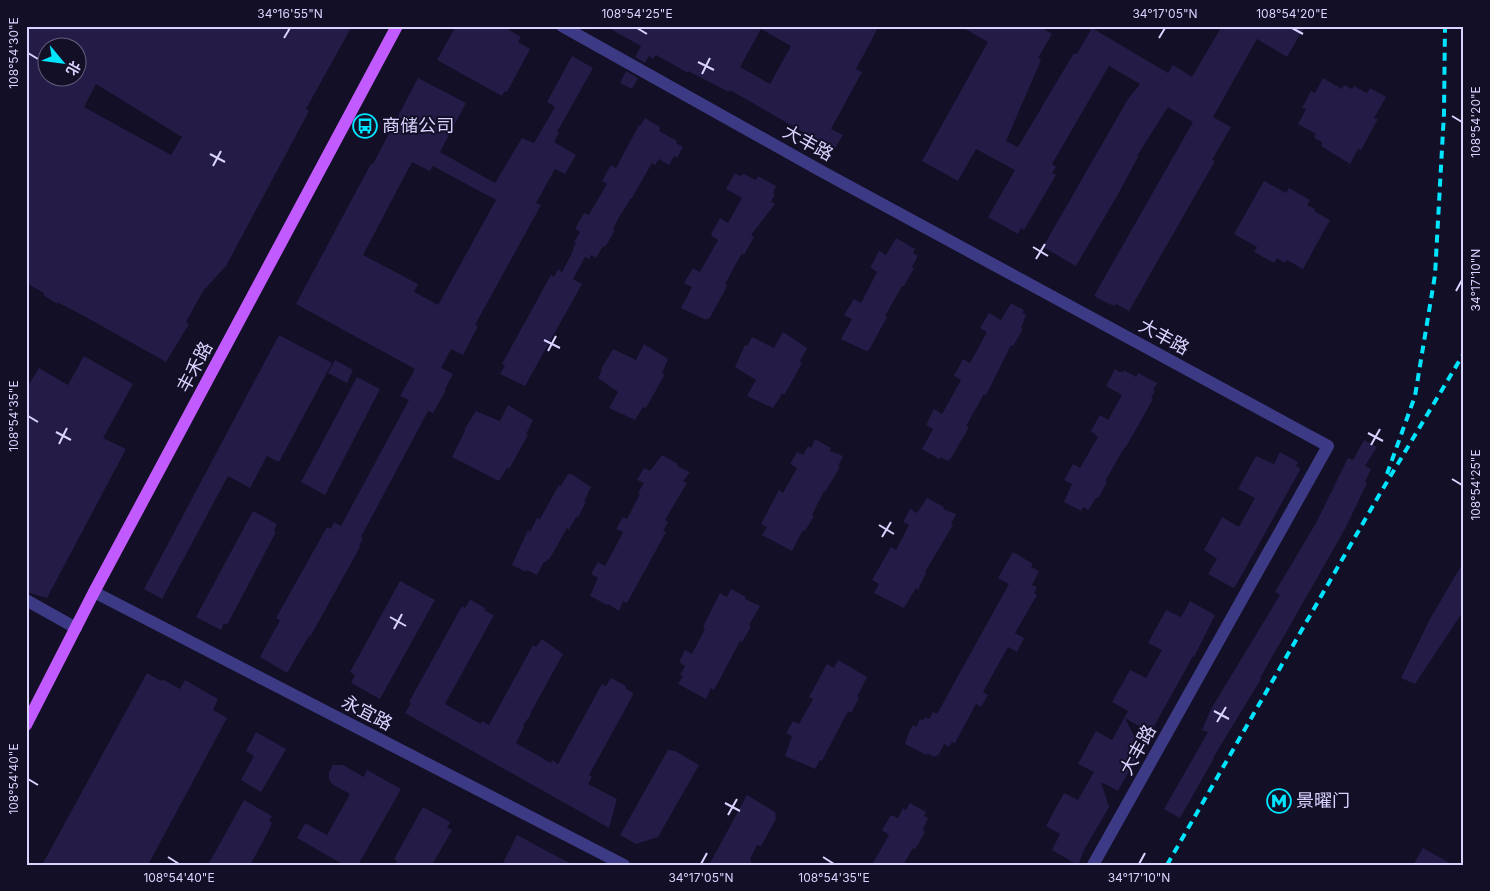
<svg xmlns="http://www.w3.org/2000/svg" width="1490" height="891" viewBox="0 0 1490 891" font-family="Inter,'Noto Sans SC',sans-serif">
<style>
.building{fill:#241b47;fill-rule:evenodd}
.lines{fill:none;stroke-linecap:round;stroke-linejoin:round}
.minor{stroke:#3d3a85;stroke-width:12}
.major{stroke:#c25bff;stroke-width:12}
.rail{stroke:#00e5ff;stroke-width:4;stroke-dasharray:8 6;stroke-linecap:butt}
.ticks{fill:none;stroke:#d9d4ff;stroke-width:2}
.labels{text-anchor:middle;stroke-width:4;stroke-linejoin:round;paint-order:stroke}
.poi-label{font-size:18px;fill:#d9d4ff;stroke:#130f26;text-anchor:start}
.street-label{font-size:18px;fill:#d9d4ff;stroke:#130f26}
.neatline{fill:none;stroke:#d9d4ff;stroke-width:2}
.ticks-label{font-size:12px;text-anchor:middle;fill:#d9d4ff}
</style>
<rect width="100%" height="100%" fill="#130f26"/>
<path class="building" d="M26 26H352L306 109 309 111 226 266 203 291 186 322 189 324 166 362 84 316 57 302V304L43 295 44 293 26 283ZM48 48H78V78H48ZM96 84 182 137 171 155 84 107Z
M456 26H502L521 37 518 42 530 49 507 92 505 91 502 96 437 60Z
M605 26H879L856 69 862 72 831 129 843 135 834 150 730 90 729 92 688 71V73L656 55 653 59 649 56 645 63 635 57 641 46ZM761 29 791 46 770 84 740 67Z
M960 26H1039L1052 34 1038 58 1041 60 1006 141 1018 147 1074 53 1077 54 1092 28 1168 73 1173 65 1192 77 1222 26H1305L1287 57 1257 39 1213 117 1231 127 1212 160 1215 161 1129 311 1116 304 1115 306 1109 304 1094 296 1193 122 1168 107 1137 156 1138 157 1117 196 1076 266 1043 247 1128 99 1140 84 1109 66 1052 164 1056 167 1052 173 1056 175 1024 230 1021 228 1018 234 988 217 1015 170 976 149 958 181 922 161 988 42Z
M572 56 593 68 557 132 559 133 554 142 576 155 565 174 555 169 536 203 541 205 475 325 478 326 463 355 451 349 441 368 453 374 445 389 446 390 433 413 428 411 361 537 363 538 359 546 360 547 310 637 309 636 287 673 260 657 280 620 276 618 327 527 331 529 334 522 341 526 409 400 400 396 415 369 296 304 352 199 371 164H373L418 78 466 103 440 152 495 183 522 138 534 143 555 107 547 102ZM412 162 430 171 433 166 496 200 438 305 414 292 418 284 363 255Z
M626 71 638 78 632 89 620 83Z
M1323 78 1342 89 1344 85 1352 89 1354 86 1367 93 1370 88 1386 97 1374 118 1378 119 1361 150 1358 149 1350 164 1321 146 1322 142 1314 138 1316 134 1298 124 1306 109 1302 108 1311 91 1315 93Z
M645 118 660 127 659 131 677 141 676 143 683 147 677 158 674 156 669 165 659 159 655 165 652 163 632 198H631L618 219 613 229 615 230 607 244 604 247 603 246 596 258 591 255 589 259 585 257 573 279 582 284 525 386 500 374 505 366 502 364 551 275 554 277 558 269 562 272 574 249 573 248 576 243 574 242 580 232 575 229 584 213 589 215 594 206 607 184 602 181 611 165 616 168 639 125 640 126Z
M735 173 740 176 744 174 756 180 758 176 776 186 773 193 775 194 771 202 775 204 751 235 754 237 744 255 742 253 725 284 727 285 724 292 709 319 707 318 706 320 681 308 692 287 684 283 693 268 700 272 718 240 712 236 711 234 720 218 728 223 742 198 726 189Z
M1264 181 1286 193 1289 188 1310 200 1307 205 1315 209 1314 211 1330 220 1303 269 1287 260 1285 263 1277 258 1274 263 1254 252 1257 247 1234 234Z
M896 238 915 249 913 253 917 255V258L912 267 914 268 904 286H902L885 316 887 317 869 350 866 351 841 339 852 319 844 315 854 299 861 303 877 272 871 268V266L879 251 886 255Z
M1011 303 1024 310 1022 313 1026 315 1021 328 1023 329 1013 346 1011 345 986 395 984 394 966 426 969 427 950 460 949 459 948 461 940 457 939 459 922 449 933 429 926 425 934 409 942 414 961 380 954 376 963 359 970 363 987 332 980 328 989 313 1001 320Z
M783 332 807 348 800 361 802 363 785 394H782L773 408 747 396 756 380 735 367 745 345 747 346 752 337 774 348Z
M279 335 332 363 279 462 267 456 250 488 228 476 162 599 144 589Z
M644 344 668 359 662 373 665 374 646 408 643 407 635 420 609 408 618 392 598 378 602 370 601 369 613 349 636 360Z
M84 356 133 384 103 438 126 449 47 598 26 592V389L39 368 68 385Z
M335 360 353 370 347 383 328 373Z
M1115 369 1120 372H1123L1124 370 1136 377 1138 373 1157 383 1153 390 1155 391 1151 398 1153 399 1130 440 1125 448 1123 450 1105 481 1107 482 1099 497 1095 499 1090 508 1088 510 1083 507 1081 511 1064 502 1072 484 1064 480 1073 464 1080 468 1098 437 1091 431 1100 415 1108 420 1122 395 1106 386Z
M357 377 380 389 325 495 301 482Z
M508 405 533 420 526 434 528 435 509 469 507 468 499 481 452 457 465 431 464 430 476 411 500 421Z
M815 439 831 448 830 451 843 456 838 466 840 467 825 492 824 491 812 515 814 516 805 531 803 530 792 551 762 535 767 527 761 524 779 490 783 493 797 468 790 464 797 452 803 455 808 446 811 448Z
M1364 440 1377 447 1365 466 1371 469 1365 482 1367 483 1345 529 1260 678 1261 679 1213 758H1214L1180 818 1164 809 1208 732 1202 730 1211 709 1280 595 1275 592 1316 523 1348 458 1353 460Z
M1280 452 1298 462 1296 466 1300 468V470L1235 587 1233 588 1208 574 1217 559 1204 550 1222 517 1239 527 1255 498 1238 489 1256 456 1274 464Z
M662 455 678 464 677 466 690 472 683 481 687 483 665 520 668 522 663 531 666 532 627 603 623 601 619 611 608 604 607 605 590 596 598 578 591 574 598 562 605 566 618 542 623 532 616 529 623 517 627 519 640 494 638 493 644 483 637 480 644 468 650 471Z
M570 473 591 487 584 502H586L578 517H576L569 530 567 528 549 560 548 559 546 562H544L537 575 527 570 526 572 512 565 528 530 530 532 537 518 540 519 559 485 561 486 568 474 570 475Z
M927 498 944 507 943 509 956 514 951 524 953 525 925 572 926 573 918 590 916 588 904 608 874 593 879 584 872 580 891 547 896 550 909 525 903 522 910 509 917 513Z
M253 511 277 524 274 531 276 532 227 625 224 623 221 630 196 617Z
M1013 552 1033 564 1031 567 1039 571 1032 585 1037 587 1034 593 1037 595 1015 633 1024 638 1017 652 1008 647 983 692 988 695 981 707 976 704 955 743 952 742 949 747 944 744 938 756 936 755 935 757 927 753 926 755 905 744 909 732 913 725 916 727 920 719 923 721 925 717 929 719 933 712 937 714 1009 584 998 578Z
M1464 561V610L1415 684 1401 678 1430 619Z
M400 581 435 600 380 699 351 683 355 675 350 672Z
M731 589 746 597 745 599 760 606 749 625 751 627 742 642 740 641 714 690 711 688 706 699 678 684 683 676 680 675 685 666 679 662 685 650 692 654 705 629 703 627 720 593 727 597Z
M471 600 485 608 484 610 493 615V617L445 704 481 724 482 721 489 725 533 645 536 647 542 639 563 654 530 714V716L523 725 524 727 516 743 551 763 552 760 558 764 602 684 606 686 611 678 626 686 625 688 633 693V695L589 775 592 777 588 784 617 799 609 828 405 713 411 703 409 702 462 606 465 608 469 601Z
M1190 601 1215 615 1194 657 1193 656 1152 730 1148 728V731L1125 718 1141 750 1118 791 1101 782 1109 807 1084 850 1079 863 1077 862 1076 864 1052 850 1060 834 1046 826 1064 793 1078 800 1094 772 1078 764 1096 731 1112 740 1128 711 1112 702 1130 670 1146 678 1162 650 1148 643 1166 610 1181 617Z
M838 660 867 677 857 697 859 698 851 713 848 711 822 761 820 760 815 769 785 756 792 736 786 733 793 721 799 724 813 699 809 697 827 664 834 668Z
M147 673 161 681 162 679 180 689 185 680 218 699 213 710 227 718 148 865H42Z
M256 732 286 749 261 792 241 780 254 756 246 751Z
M668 750 675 751 699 765 658 837 636 844 620 835Z
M333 765H343L364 777 367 770 401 789 358 865H344L297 838 305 823 327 835 350 794 332 784 329 779V772Z
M747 795 775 812 776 819 761 846 757 845 750 859 752 865H709Z
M244 800 272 816 269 821 272 823 269 830 250 865H208Z
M910 803 926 812 924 816 928 818 923 830 925 832 919 843 915 849 913 848 903 865H872L889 835 882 830 891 815 898 818 903 808 906 810Z
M423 807 450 822 447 828 452 830 432 865H395L397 861 394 859Z
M517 835 573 865H502Z
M1423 848 1453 865H1413Z"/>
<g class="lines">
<path class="minor" d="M562 26 821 171 1328 446 1093 865
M94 592 624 865
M26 600 76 628"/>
<path class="major" d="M26 725 94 592 397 26"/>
<path class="rail" d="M1387 474 1415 396 1435 275 1444 113 1445 26
M1167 865 1378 497 1464 353"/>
</g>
<path class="ticks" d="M637 28 647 34M1292 28 1303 34M284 38 290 28M1159 38 1165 28M28 53 38 59M698 62 714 70M702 74 710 58M1452 116 1462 122M210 154 225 162M213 166 221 151M1033 247 1048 256M1036 259 1045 244M1456 291 1462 280M544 340 560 348M548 351 556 336M28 416 38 422M56 432 71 440M1368 433 1383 441M59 444 67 428M1371 445 1380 429M1452 479 1462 485M879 525 894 534M882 537 891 522M390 617 406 626M394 629 402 614M1214 711 1229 719M1217 722 1226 707M28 779 38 785M725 803 740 811M728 815 737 799M168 857 179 864M823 857 834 864M701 864 707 853M1139 864 1145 853"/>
<defs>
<g id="bus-ring" transform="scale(1.25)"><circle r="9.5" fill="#130f26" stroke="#00e5ff" stroke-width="1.5"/><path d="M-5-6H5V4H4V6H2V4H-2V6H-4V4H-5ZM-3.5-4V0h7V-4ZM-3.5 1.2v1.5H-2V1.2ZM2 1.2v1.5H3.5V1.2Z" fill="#00e5ff"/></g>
<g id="metro-ring" transform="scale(1.25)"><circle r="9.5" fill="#130f26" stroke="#00e5ff" stroke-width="1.5"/><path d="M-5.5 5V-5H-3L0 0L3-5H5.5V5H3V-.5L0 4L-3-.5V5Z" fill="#00e5ff"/></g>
</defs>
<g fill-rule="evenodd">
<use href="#bus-ring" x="365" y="126"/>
<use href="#metro-ring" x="1279" y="801"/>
</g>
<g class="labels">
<g class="poi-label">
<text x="382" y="132">商储公司</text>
<text x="1296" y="807">景曜门</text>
</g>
<g class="street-label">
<text transform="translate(808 143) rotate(29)" y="6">大丰路</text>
<text transform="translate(1164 337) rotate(29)" y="6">大丰路</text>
<text transform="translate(195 367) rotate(-62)" y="6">丰禾路</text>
<text transform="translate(367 713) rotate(27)" y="6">永宜路</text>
<text transform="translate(1138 750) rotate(-61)" y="6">大丰路</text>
</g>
</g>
<rect width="1490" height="891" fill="none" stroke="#130f26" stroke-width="55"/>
<g transform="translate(62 62) rotate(119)"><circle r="24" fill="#130f26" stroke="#625e7d"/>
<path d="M0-4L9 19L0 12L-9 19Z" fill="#00e5ff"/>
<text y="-8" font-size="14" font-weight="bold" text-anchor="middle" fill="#d9d4ff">北</text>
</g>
<rect x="28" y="28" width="1434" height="836" class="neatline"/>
<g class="ticks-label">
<text x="290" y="18">34°16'55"N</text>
<text x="637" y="18">108°54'25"E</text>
<text x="1165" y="18">34°17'05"N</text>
<text x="1292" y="18">108°54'20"E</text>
<text transform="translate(14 53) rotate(-90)" y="4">108°54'30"E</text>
<text transform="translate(1476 122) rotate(-90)" y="4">108°54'20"E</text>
<text transform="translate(1476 280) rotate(-90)" y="4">34°17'10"N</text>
<text transform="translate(14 416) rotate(-90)" y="4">108°54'35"E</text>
<text transform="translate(1476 485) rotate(-90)" y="4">108°54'25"E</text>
<text transform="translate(14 779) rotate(-90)" y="4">108°54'40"E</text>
<text x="179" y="882">108°54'40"E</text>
<text x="701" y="882">34°17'05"N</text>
<text x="834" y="882">108°54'35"E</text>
<text x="1139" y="882">34°17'10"N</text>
</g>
</svg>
